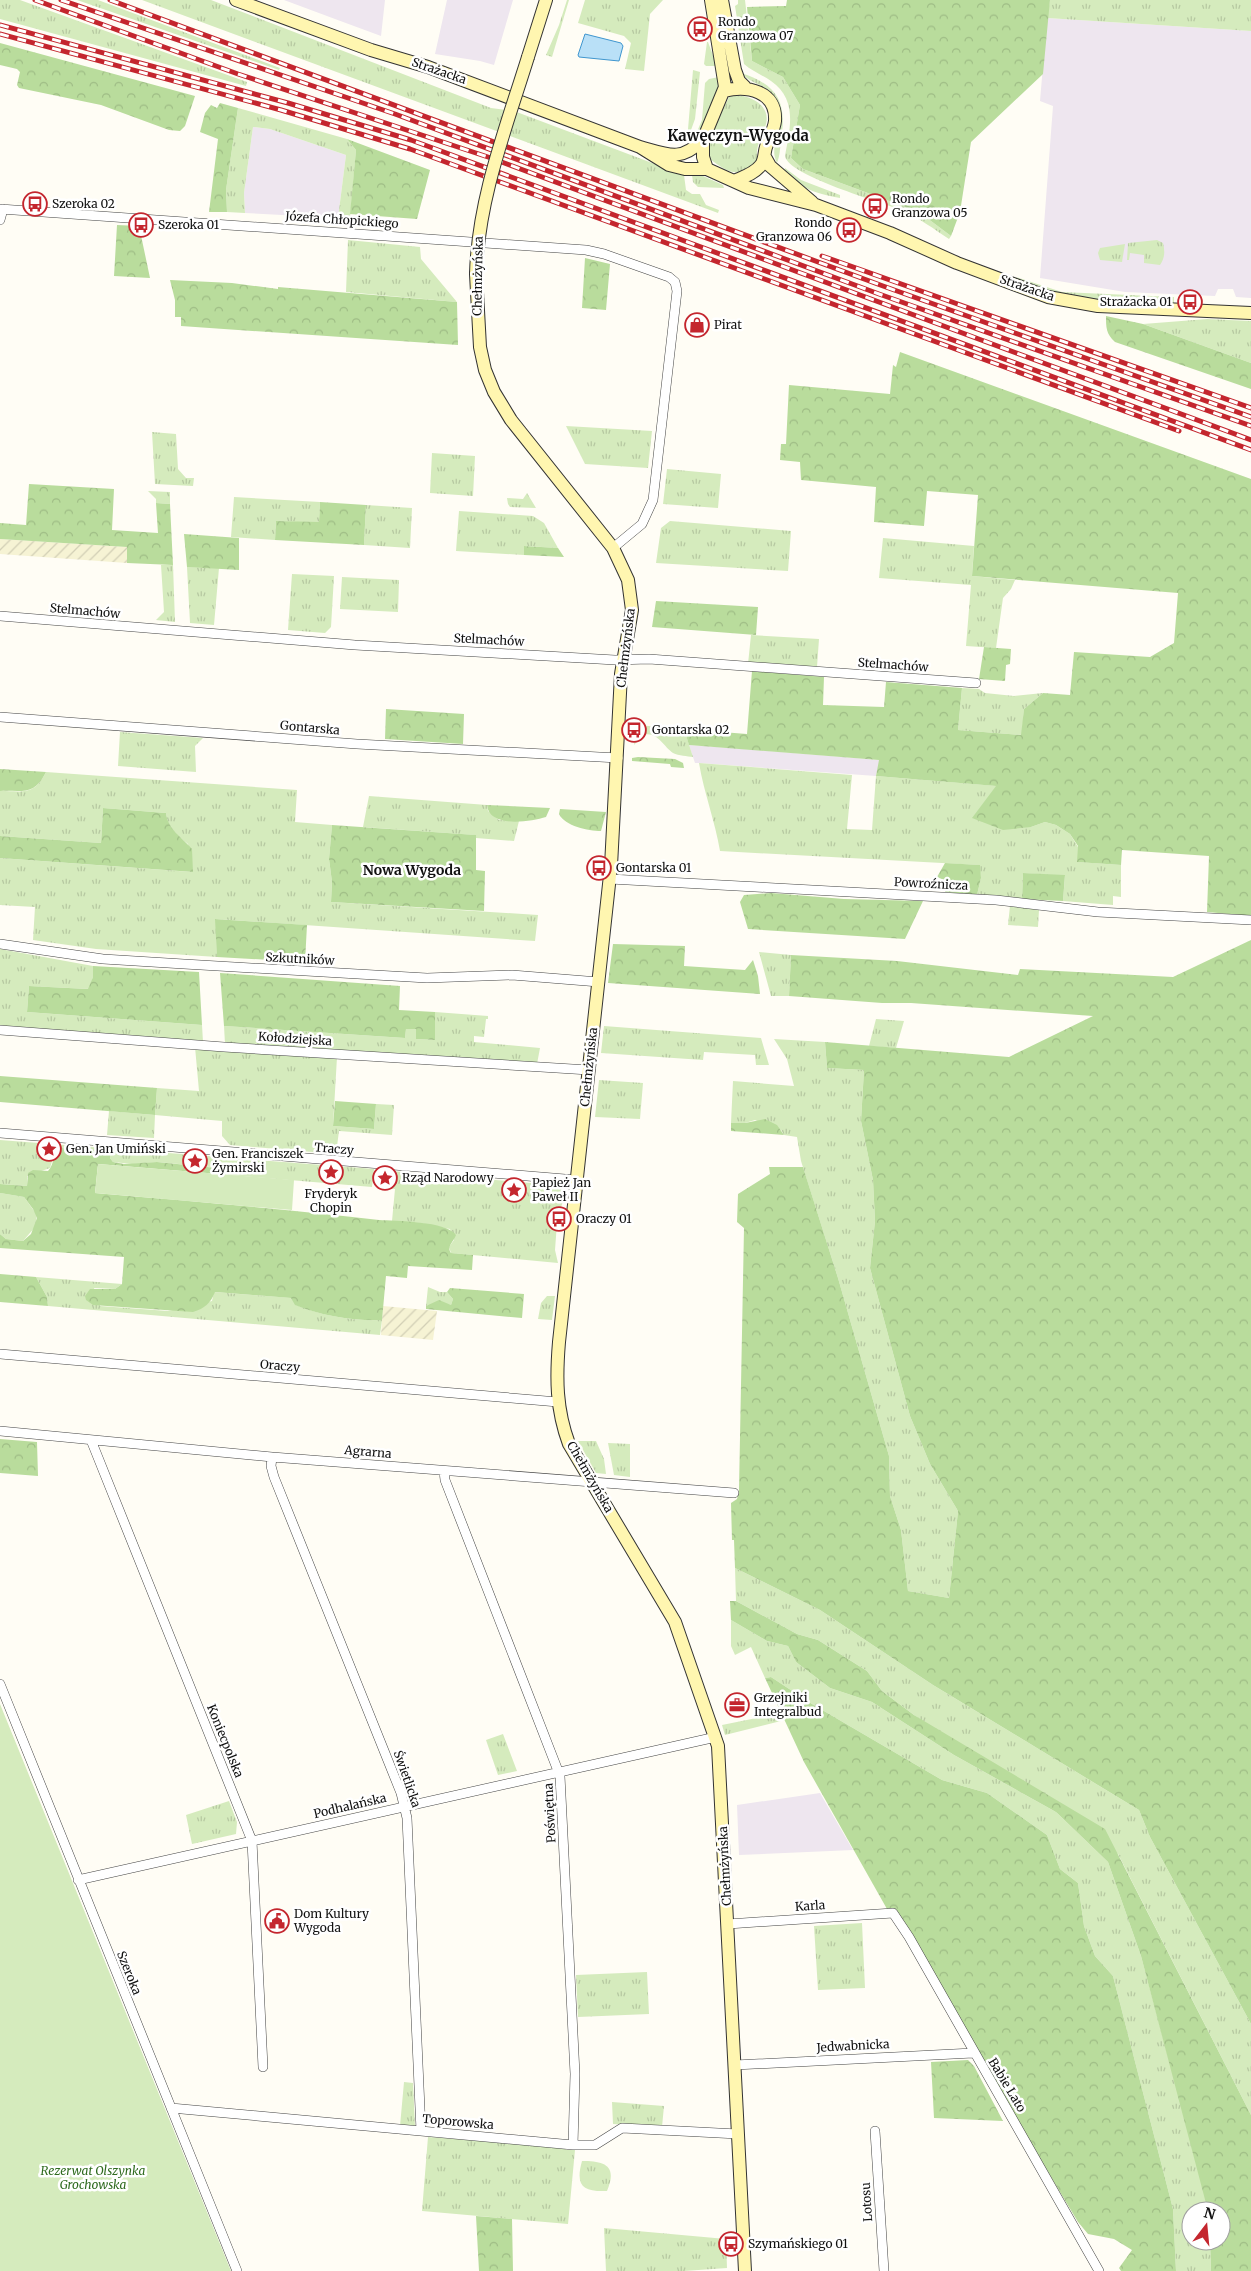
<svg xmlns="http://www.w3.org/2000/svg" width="1251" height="2271" viewBox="0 0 1251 2271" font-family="Merriweather,serif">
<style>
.industrial{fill:#eee6ef}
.farmland{fill:url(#farmland-furrows)}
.grass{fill:url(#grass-tufts)}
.forest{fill:url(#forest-crowns)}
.park{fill:#d5ebbd}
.water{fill:#b9e0f7;stroke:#3f96cf}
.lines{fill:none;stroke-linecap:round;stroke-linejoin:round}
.street-casing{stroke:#444;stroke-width:10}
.secondary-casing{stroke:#333;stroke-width:14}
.street{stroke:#fff;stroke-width:9}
.secondary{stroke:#fff6b0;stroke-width:12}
.rail-casing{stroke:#c4262e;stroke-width:5}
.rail{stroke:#fff;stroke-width:3;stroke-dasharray:9;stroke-linecap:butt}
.secondary-bridge-casing{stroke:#333;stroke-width:14;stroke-linecap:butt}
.secondary-bridge{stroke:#fff6b0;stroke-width:12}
.labels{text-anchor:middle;stroke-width:5;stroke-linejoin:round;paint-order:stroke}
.poi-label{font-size:12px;fill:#111;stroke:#fff;text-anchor:start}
.street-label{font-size:12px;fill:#111;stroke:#fff}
.park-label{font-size:12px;font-style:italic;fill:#2f6b1f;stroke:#fff}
.neighbourhood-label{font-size:14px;font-weight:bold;fill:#111;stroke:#fff}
.quarter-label{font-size:15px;font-weight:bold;fill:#111;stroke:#fff}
</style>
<defs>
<pattern id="farmland-furrows" width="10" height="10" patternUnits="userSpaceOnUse" patternTransform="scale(1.25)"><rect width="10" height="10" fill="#f6f3d4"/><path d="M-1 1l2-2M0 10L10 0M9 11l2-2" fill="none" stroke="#d2cfb5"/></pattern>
<pattern id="grass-tufts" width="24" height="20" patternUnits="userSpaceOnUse" patternTransform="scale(1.25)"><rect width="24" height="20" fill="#d5ebbd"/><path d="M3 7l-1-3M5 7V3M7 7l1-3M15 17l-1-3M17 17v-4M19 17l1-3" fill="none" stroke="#b6c8a1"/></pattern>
<pattern id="forest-crowns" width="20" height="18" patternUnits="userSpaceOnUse" patternTransform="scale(1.25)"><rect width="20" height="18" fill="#b9dc9c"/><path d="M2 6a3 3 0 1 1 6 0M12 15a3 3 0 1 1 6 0" fill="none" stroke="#9ebc85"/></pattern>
</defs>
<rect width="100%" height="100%" fill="#fffdf5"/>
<path class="industrial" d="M284 0H385L381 36 335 19Z
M447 0H513L494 65 480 61 435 54Z
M1047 18 1251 31V298L1236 297 1233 289H1218L1215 296 1125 292 1040 278 1053 106 1040 101Z
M253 127 270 129 346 155 338 218 245 213 244 193Z
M689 745 744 749 880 760 876 776 699 763H695Z
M820 1793 853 1850 739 1855 737 1805Z"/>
<path class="farmland" d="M0 539 127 547V563L0 554Z
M383 1306 437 1311 433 1340 381 1335Z"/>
<path class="grass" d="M0 0H20L247 82 246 86 0 19Z
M77 0H98L280 68 279 70Z
M142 0H211L491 108 514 111 684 175 686 190 692 194H700L706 205 719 210 718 213Z
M567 0H569L552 57 546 55 559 25Z
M585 0H663L650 14 644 71 625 69 631 43 624 36 578 23Z
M738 0H745L752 61 783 77 800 105 791 158 803 169 919 212 951 236 949 239C934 229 919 218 903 211 882 202 788 176 785 156 790 128 798 100 771 81 762 75 752 71 744 64L735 6 738 4Z
M1050 0H1251V31L1047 18Z
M693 70 700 72 695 119 687 141Z
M741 73C779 85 787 104 781 140 780 148 780 156 777 163 766 141 792 124 776 98 767 85 751 84 741 73Z
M734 95C750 95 771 105 766 124 762 138 754 146 758 162 739 175 733 176 714 162 710 159 708 157 707 152 706 139 723 110 729 97Z
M238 108 347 139 356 150 350 219 338 218 346 155 270 129 253 127 244 193 245 213 227 212 226 190Z
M785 168 801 180 840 195V198C810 192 808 191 784 171Z
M692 175 703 176 723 185 724 188 698 187 693 182Z
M348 240 420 247 421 259 457 302 346 292Z
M1157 240 1163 243C1165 251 1165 258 1160 265L1144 263V255L1130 253 1129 260H1127L1128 243Z
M1125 244 1122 262 1100 260 1098 253 1100 248Z
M1016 277 1062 292 1174 297V304L1092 300 1056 293 1019 280Z
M1207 319 1251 321V363L1143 324Z
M566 426 652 431 648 468 585 464Z
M152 432 176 434 178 469 186 478H194L193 486 155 484Z
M432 453 475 456 473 496 430 493Z
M667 469 721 474 718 508 663 504Z
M148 491 170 492V504L156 503V499Z
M527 493 536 508 510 507 508 504 507 498 523 499Z
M234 497 320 502 319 523 276 521 275 540 231 537Z
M366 505 412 508 410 548 364 545Z
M459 511 533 516 544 523 558 548 525 546 524 555 456 551Z
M670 521 791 531 788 571 656 563 661 528Z
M883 538 974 546 972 576 1015 580 1011 589 1003 598 996 648 966 646 971 585 879 578Z
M161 565H173L175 622 156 620 164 612Z
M187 567 219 568 214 625 190 623Z
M292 574 334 576 331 627 325 633 288 630Z
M342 577 399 580 398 612 340 609Z
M751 635 819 639 817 667 748 664Z
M962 688 979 689 985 693 1014 696 1043 693 1024 709 1022 735 958 730Z
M637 725 684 729 693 757C687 756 679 756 673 753 663 746 657 731 643 735L634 745Z
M120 732 203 738 195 746 196 772 118 766Z
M699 763 852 775 847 829 872 830 876 776 997 786 973 818 1031 827 1045 822 1056 825 1070 834 1078 847V862L1121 865V897L1113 896V905L1063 901 1065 876 1023 873 1022 899 977 895 981 878 979 865 720 851C715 821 704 793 699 763Z
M46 772 297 790 295 822 332 825 329 859 332 882 331 902 538 915 535 941 216 919 217 957 96 949 33 940 35 907 0 905V858L192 872 188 844C177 835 167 827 166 813L103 808 101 843 0 836V791C24 791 34 796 46 772Z
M369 796 487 805 488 811 499 820 519 821 514 841 476 838 475 835 363 827Z
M1010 906 1039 910 1038 927 1008 925Z
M0 949 93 966V977L89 989 29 986 27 1012 202 1025 203 1042 0 1027Z
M759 952 791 955 789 996H771Z
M435 1012 488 1016V1019H486L484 1037 474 1036V1042L540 1048 537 1064 225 1044 224 1026 405 1038 406 1029H417L416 1039 435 1040Z
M876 1019 904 1021 896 1048 869 1046Z
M604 1026 761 1038 769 1065H756L755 1055 704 1052 703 1060 601 1053Z
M774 1039 825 1042 827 1068 864 1070 861 1121 873 1180 875 1221 870 1268 910 1416 930 1464 958 1511 949 1598 908 1591 901 1530 890 1496 889 1456 838 1278 801 1161 797 1137 784 1135 781 1130 755 1120 745 1123H731L733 1081 794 1086 787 1059Z
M195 1047 337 1057 333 1126 374 1129 376 1104 394 1105 392 1135 339 1131 336 1154 230 1145 222 1136V1121L155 1115 154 1138 107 1135 109 1111 155 1115 157 1088 199 1091Z
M599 1080 643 1083 640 1119 595 1117Z
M0 1140 374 1169 372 1187 219 1174 217 1168 210 1167 157 1162 132 1164 113 1162 110 1158V1151H80L75 1156 55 1151 50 1168 27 1176V1186L0 1184Z
M380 1170 565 1186 566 1195 558 1214 557 1223 555 1250 558 1263 451 1253 449 1247 454 1240 450 1229 420 1223 392 1221 395 1189 378 1187Z
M0 1193 24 1197 37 1215 35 1227 23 1241 6 1239 0 1234Z
M36 1277 122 1284 115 1289 94 1288 100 1306 168 1311 212 1301 214 1292 292 1298 296 1305C321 1316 354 1321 382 1320L380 1335 48 1306 47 1297Z
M428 1287 440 1292H447L453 1299 451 1305 436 1303 426 1306Z
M547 1296H555L552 1320 538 1319 541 1303Z
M578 1441H596L604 1459 606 1474 596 1473Z
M608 1443 630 1444V1477L614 1475Z
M735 1568 820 1610 933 1685 1139 1810 1150 1837 1251 2024V2115L1118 1854 914 1715 882 1691 867 1671 818 1640 797 1634 736 1601Z
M731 1620 767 1641 788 1646 796 1662 830 1688 872 1702 954 1755 1056 1812 1108 1862 1141 1956 1208 2205V2211H1191V2241H1210L1211 2271H1176L1173 2209 1113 1976 1095 1956 1084 1926 1078 1883 1060 1869 1047 1835 987 1793 942 1780 812 1704 771 1677 765 1678 751 1647 735 1655 731 1646Z
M781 1713 785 1720 725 1735 722 1725Z
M503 1734 517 1771 498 1775 486 1740Z
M229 1801 237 1822 236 1834 192 1844 186 1815Z
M862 1923 865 1988 818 1990 814 1926Z
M647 1972 649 2014 578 2017 576 1975Z
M404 2082 413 2083 415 2127 400 2126Z
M612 2102 664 2106 662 2127 613 2124Z
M428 2137 564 2147 566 2150H575L568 2224 422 2211Z
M582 2161C604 2161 618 2165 607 2191 583 2192 575 2186 582 2161Z
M604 2228 726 2239 727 2268 684 2271H606Z"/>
<path class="forest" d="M787 0H1050L1043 74 971 142 960 212 951 236 919 212 803 169 791 158 800 105 783 77 752 61 747 7 786 6Z
M0 43 195 96 185 126 180 131 169 130 101 105 19 88 17 85 20 72 17 69 0 65Z
M220 103 238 108 226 190 227 212H209L218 139 200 132 205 113 211 105 217 108Z
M347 139 430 170 417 219 350 214 356 150Z
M117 225 139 226 150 278 114 276Z
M585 258 610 264 606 310 582 308Z
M170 280 232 283 278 289V287L457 302 458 345 181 326V317H175V300Z
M1106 316 1143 324 1251 363V389L1115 342C1106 334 1106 327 1106 316Z
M900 352 1251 479V916L1207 912 1209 856 1122 850 1121 865 1077 862 1078 846 1070 834 1056 825 1045 822 1031 827 1003 830 972 818 996 786 876 776 879 760 689 745 684 729 747 734 752 671 824 677 823 705 884 707 886 682 962 688 958 730 1021 735 1024 709 1043 693 1070 695 1074 652 1150 657 1174 643 1178 593 972 576 978 495 927 491 924 526 874 522 876 487 801 480 800 462 780 460 781 444H786L789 385 890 394 893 365 896 367Z
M29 484 114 489 112 530 158 533 156 503 170 504 173 565 127 563V547L0 539V523L26 525Z
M320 502 366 505 364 545 275 540 276 521 319 522Z
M184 534 239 538V570L187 567Z
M524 546 558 548 564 557 524 555Z
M656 601 758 607 756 635 652 627Z
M984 647 1011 649 1010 664 1006 665 1005 681 979 679Z
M386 709 464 714 463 744 385 739Z
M638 757 675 759 683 763 684 768 671 767 670 764 632 761V758Z
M0 769 46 772C34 796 24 790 0 791Z
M487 805 550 808 546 817C529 822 489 828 487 805Z
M103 808 166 813C168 830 182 837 192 849L193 872 0 858V836L101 843Z
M560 809 606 812 601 831C588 831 565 826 559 814Z
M332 825 476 835V870L485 871 484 911 331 902 332 882 329 859Z
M945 863 980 865 981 878 977 895 945 892 949 882 937 877Z
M1023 873 1065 875 1063 901 1022 899Z
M771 893 844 899 923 901 905 939 748 929 740 902 744 895Z
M215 919 307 925 305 962 217 957Z
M1251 940V2024L1150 1837 1139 1810 933 1685 820 1610 735 1568 734 1540H732L731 1503 737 1499 739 1490 744 1228 737 1222 738 1194 770 1174 769 1167H803L838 1278 889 1456 890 1496 901 1530 908 1591 949 1598 958 1511 930 1464 910 1416 870 1268 875 1221 873 1180 861 1121 864 1070 827 1068 825 1042 1009 1057 1093 1016 911 1003H882L789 996 791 955 897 961 1018 975 1020 969 1173 977Z
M613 944 685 946 684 966 745 970 753 960 758 976 760 994 608 983Z
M93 966 199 972 202 1025 27 1012 29 986 88 989 93 977Z
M220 973 400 986 399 1010 435 1012V1040L416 1039V1029H406L405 1038 224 1026Z
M0 1076 157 1088 155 1115 0 1102Z
M335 1101 376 1104 374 1129 333 1126Z
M765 1119 777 1125 784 1135 731 1131V1123H745Z
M59 1147 66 1149 67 1154 75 1156 82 1149 110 1151V1158L113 1162 124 1164 157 1162 217 1168 220 1171 219 1174 98 1164 95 1193C190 1201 285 1209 379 1220 395 1221 447 1221 456 1235 454 1241 446 1247 451 1253L473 1255 472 1270 408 1266 407 1278 386 1276 382 1320C354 1321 321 1316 295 1305L291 1298 215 1292C210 1304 205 1308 193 1312L93 1305 86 1300 85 1296 90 1289H115L122 1284 124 1257 0 1248V1234L6 1239 23 1241 31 1234 37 1218 33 1209 24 1197 0 1193V1184L27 1186 28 1173 33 1170 48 1171C55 1164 52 1154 59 1147Z
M0 1274 36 1277 47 1297 48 1306 0 1302Z
M450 1288 524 1294 522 1318 426 1309V1306L439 1300 451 1305 453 1299 447 1292Z
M0 1439 37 1442 38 1476 0 1473Z
M730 1601H736L797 1634 818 1640 867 1671 882 1691 914 1715 1105 1829 1251 2115V2271H1211L1210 2241H1221V2211H1208L1141 1956 1108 1862 1056 1812 954 1755 872 1702 830 1688 796 1662 788 1646 767 1641 731 1620Z
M771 1677 812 1704 942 1780 987 1793 1047 1835 1060 1869 1078 1883 1084 1926 1095 1956 1113 1976 1173 2209 1176 2271H1121L1119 2268 1132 2250 1114 2239 1088 2234 1078 2222 976 2052 896 1909H887L804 1762 765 1678Z
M968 2060 974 2066 1003 2121 934 2118 931 2062Z
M476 2216 512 2219 513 2271H479Z"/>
<path class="park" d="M707 42H708L717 66H706L704 64Z
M719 77 718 90 697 139 693 141 702 120 705 83 709 79Z
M98 1164 294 1180 292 1210 95 1193Z
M0 1704 231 2271H0Z"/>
<path class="water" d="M585 34 621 43 623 46 619 61 579 57 578 55Z"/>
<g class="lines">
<g class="street-casing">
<path id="street" d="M0 209 586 250 604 254 669 277 675 282 677 291 653 500 642 524 613 548
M0 220 3 209
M0 616 355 645 615 660 649 659 976 683
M0 717 357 744 618 758
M610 879 996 900 1098 912 1251 920
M0 944 103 959 184 964 427 978 512 975 599 982
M0 1030 224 1047 589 1070
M0 1133 577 1180
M0 1354 558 1402
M0 1431 272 1457 734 1493
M91 1440 252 1841 263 2067
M272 1457 271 1466 274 1477 401 1793 407 1818 421 2131
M444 1471 445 1480 560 1776 575 2074 573 2145
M0 1684 237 2271
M78 1880 716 1737
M728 1924 893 1913 909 1937 1099 2271
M735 2065 973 2053
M171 2108 573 2145H595L622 2128 738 2134
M875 2131 884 2271"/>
</g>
<g class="secondary-casing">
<path id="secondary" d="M236 0 371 50 428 67 640 147C669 155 680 162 703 140
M722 0 735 70 739 81 745 87
M528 57 546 0
M724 91C747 85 777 91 775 121 774 130 769 138 766 147 764 153 765 159 761 165 754 174 743 177 734 181
M640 147 669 165 685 169H707L749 188 816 205 890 233 957 263 1048 297 1098 306 1251 313
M765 157 770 166 812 202
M707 169 703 157V140L725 87 711 0
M476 274 480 347 485 370 494 392 511 420 613 548 628 580 632 610 621 674 611 866 559 1342C556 1378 556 1409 569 1444L675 1622 718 1746 745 2271"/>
</g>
<use href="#street" class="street"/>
<use href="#secondary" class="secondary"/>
<g class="rail-casing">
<path id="rail" d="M35 0 238 74 491 158 1251 440
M61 0 395 114 879 294 1251 426
M110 0 883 286 1251 417
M0 25 288 103 411 140 1251 450
M0 34 281 110 410 149 1179 431
M822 256 1251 408"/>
</g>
<use href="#rail" class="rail"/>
<g class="secondary-bridge-casing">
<path id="secondary-bridge" d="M476 274C478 199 506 128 528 57"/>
</g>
<use href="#secondary-bridge" class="secondary-bridge"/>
</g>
<defs>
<g id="bus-ring" transform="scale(1.25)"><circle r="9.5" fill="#fff" stroke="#c4262e" stroke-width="1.5"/><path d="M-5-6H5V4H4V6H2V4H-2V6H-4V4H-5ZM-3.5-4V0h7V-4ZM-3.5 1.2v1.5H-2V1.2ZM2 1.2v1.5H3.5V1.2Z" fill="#c4262e"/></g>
<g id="shop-ring" transform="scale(1.25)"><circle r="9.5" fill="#fff" stroke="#c4262e" stroke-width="1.5"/><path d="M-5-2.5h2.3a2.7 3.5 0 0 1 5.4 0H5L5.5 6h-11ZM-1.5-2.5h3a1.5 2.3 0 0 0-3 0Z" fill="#c4262e"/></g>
<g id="sight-ring" transform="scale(1.25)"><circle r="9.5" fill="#fff" stroke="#c4262e" stroke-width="1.5"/><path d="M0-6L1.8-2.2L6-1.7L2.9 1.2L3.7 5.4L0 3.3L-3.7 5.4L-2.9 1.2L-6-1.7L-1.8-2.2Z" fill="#c4262e"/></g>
<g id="office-ring" transform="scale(1.25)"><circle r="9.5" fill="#fff" stroke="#c4262e" stroke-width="1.5"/><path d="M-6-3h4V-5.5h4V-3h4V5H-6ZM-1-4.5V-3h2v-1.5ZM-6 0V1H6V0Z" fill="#c4262e"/></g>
<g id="civic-ring" transform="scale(1.25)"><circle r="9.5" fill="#fff" stroke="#c4262e" stroke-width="1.5"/><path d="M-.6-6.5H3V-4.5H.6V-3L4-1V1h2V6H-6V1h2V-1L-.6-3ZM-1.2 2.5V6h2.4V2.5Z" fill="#c4262e"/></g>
</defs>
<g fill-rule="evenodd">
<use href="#bus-ring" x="700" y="29"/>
<use href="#bus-ring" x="35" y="204"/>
<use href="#bus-ring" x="875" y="206"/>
<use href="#bus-ring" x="141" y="225"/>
<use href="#bus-ring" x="849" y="230"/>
<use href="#bus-ring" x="1190" y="302"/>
<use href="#shop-ring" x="697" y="325"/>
<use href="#bus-ring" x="634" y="730"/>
<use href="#bus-ring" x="599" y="868"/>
<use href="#sight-ring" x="49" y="1149"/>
<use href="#sight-ring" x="195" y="1161"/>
<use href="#sight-ring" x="331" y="1172"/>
<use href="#sight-ring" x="385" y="1178"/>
<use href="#sight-ring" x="514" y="1190"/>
<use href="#bus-ring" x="559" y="1219"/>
<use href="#office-ring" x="737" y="1705"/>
<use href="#civic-ring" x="277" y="1921"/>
<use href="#bus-ring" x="731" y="2244"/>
</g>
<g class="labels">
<g class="poi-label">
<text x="718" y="26">Rondo<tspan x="718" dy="14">Granzowa 07</tspan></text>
<text x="892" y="203">Rondo<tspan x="892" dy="14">Granzowa 05</tspan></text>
<text x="52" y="208">Szeroka 02</text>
<text x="832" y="227" text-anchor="end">Rondo<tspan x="832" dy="14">Granzowa 06</tspan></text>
<text x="158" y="229">Szeroka 01</text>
<text x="1172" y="306" text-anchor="end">Strażacka 01</text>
<text x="714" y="329">Pirat</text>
<text x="652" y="734">Gontarska 02</text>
<text x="616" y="872">Gontarska 01</text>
<text x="66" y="1153">Gen. Jan Umiński</text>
<text x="212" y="1158">Gen. Franciszek<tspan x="212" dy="14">Żymirski</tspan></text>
<text x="402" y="1182">Rząd Narodowy</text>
<text x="532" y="1187">Papież Jan<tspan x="532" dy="14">Paweł II</tspan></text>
<text x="331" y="1198" text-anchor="middle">Fryderyk<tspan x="331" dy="14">Chopin</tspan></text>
<text x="576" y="1223">Oraczy 01</text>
<text x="754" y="1702">Grzejniki<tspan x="754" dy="14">Integralbud</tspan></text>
<text x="294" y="1918">Dom Kultury<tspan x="294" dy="14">Wygoda</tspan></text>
<text x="748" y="2248">Szymańskiego 01</text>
</g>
<g class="street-label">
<text transform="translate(439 71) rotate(19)" y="4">Strażacka</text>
<text transform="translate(342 220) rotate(4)" y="4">Józefa Chłopickiego</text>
<text transform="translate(478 276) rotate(-89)" y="4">Chełmżyńska</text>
<text transform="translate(1027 288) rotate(19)" y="4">Strażacka</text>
<text transform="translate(85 611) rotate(5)" y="4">Stelmachów</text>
<text transform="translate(489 640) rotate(3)" y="4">Stelmachów</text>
<text transform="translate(626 648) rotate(-83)" y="4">Chełmżyńska</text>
<text transform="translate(893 665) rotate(4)" y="4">Stelmachów</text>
<text transform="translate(310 728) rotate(5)" y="4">Gontarska</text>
<text transform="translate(931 884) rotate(3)" y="4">Powroźnicza</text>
<text transform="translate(300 959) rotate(3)" y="4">Szkutników</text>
<text transform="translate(295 1039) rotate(4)" y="4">Kołodziejska</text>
<text transform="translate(589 1067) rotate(-84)" y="4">Chełmżyńska</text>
<text transform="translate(334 1149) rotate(5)" y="4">Traczy</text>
<text transform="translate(280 1366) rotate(5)" y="4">Oraczy</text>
<text transform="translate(368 1452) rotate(5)" y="4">Agrarna</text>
<text transform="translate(590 1477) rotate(60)" y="4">Chełmżyńska</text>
<text transform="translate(225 1741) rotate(68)" y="4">Koniecpolska</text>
<text transform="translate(407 1779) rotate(71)" y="4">Świetlicka</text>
<text transform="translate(350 1806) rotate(-13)" y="4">Podhalańska</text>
<text transform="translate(550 1813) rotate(-93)" y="4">Poświętna</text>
<text transform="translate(725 1866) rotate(-93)" y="4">Chełmżyńska</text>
<text transform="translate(810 1906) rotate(-4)" y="4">Karla</text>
<text transform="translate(129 1973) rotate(68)" y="4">Szeroka</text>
<text transform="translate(853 2046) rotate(-3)" y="4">Jedwabnicka</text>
<text transform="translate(1007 2085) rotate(59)" y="4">Babie Lato</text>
<text transform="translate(458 2122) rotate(5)" y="4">Toporowska</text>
<text transform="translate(867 2202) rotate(-94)" y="4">Lotosu</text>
</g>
<g class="park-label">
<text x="93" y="2175">Rezerwat Olszynka<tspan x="93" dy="14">Grochowska</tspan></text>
</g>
<g class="neighbourhood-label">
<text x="412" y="875">Nowa Wygoda</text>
</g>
<g class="quarter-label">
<text x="738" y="141">Kawęczyn-Wygoda</text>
</g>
</g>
<g transform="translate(1206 2226) rotate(16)"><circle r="24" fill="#ffffff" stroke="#a0a0a0"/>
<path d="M0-4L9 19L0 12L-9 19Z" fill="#c4262e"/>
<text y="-8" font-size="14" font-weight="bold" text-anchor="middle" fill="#111111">N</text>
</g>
</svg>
